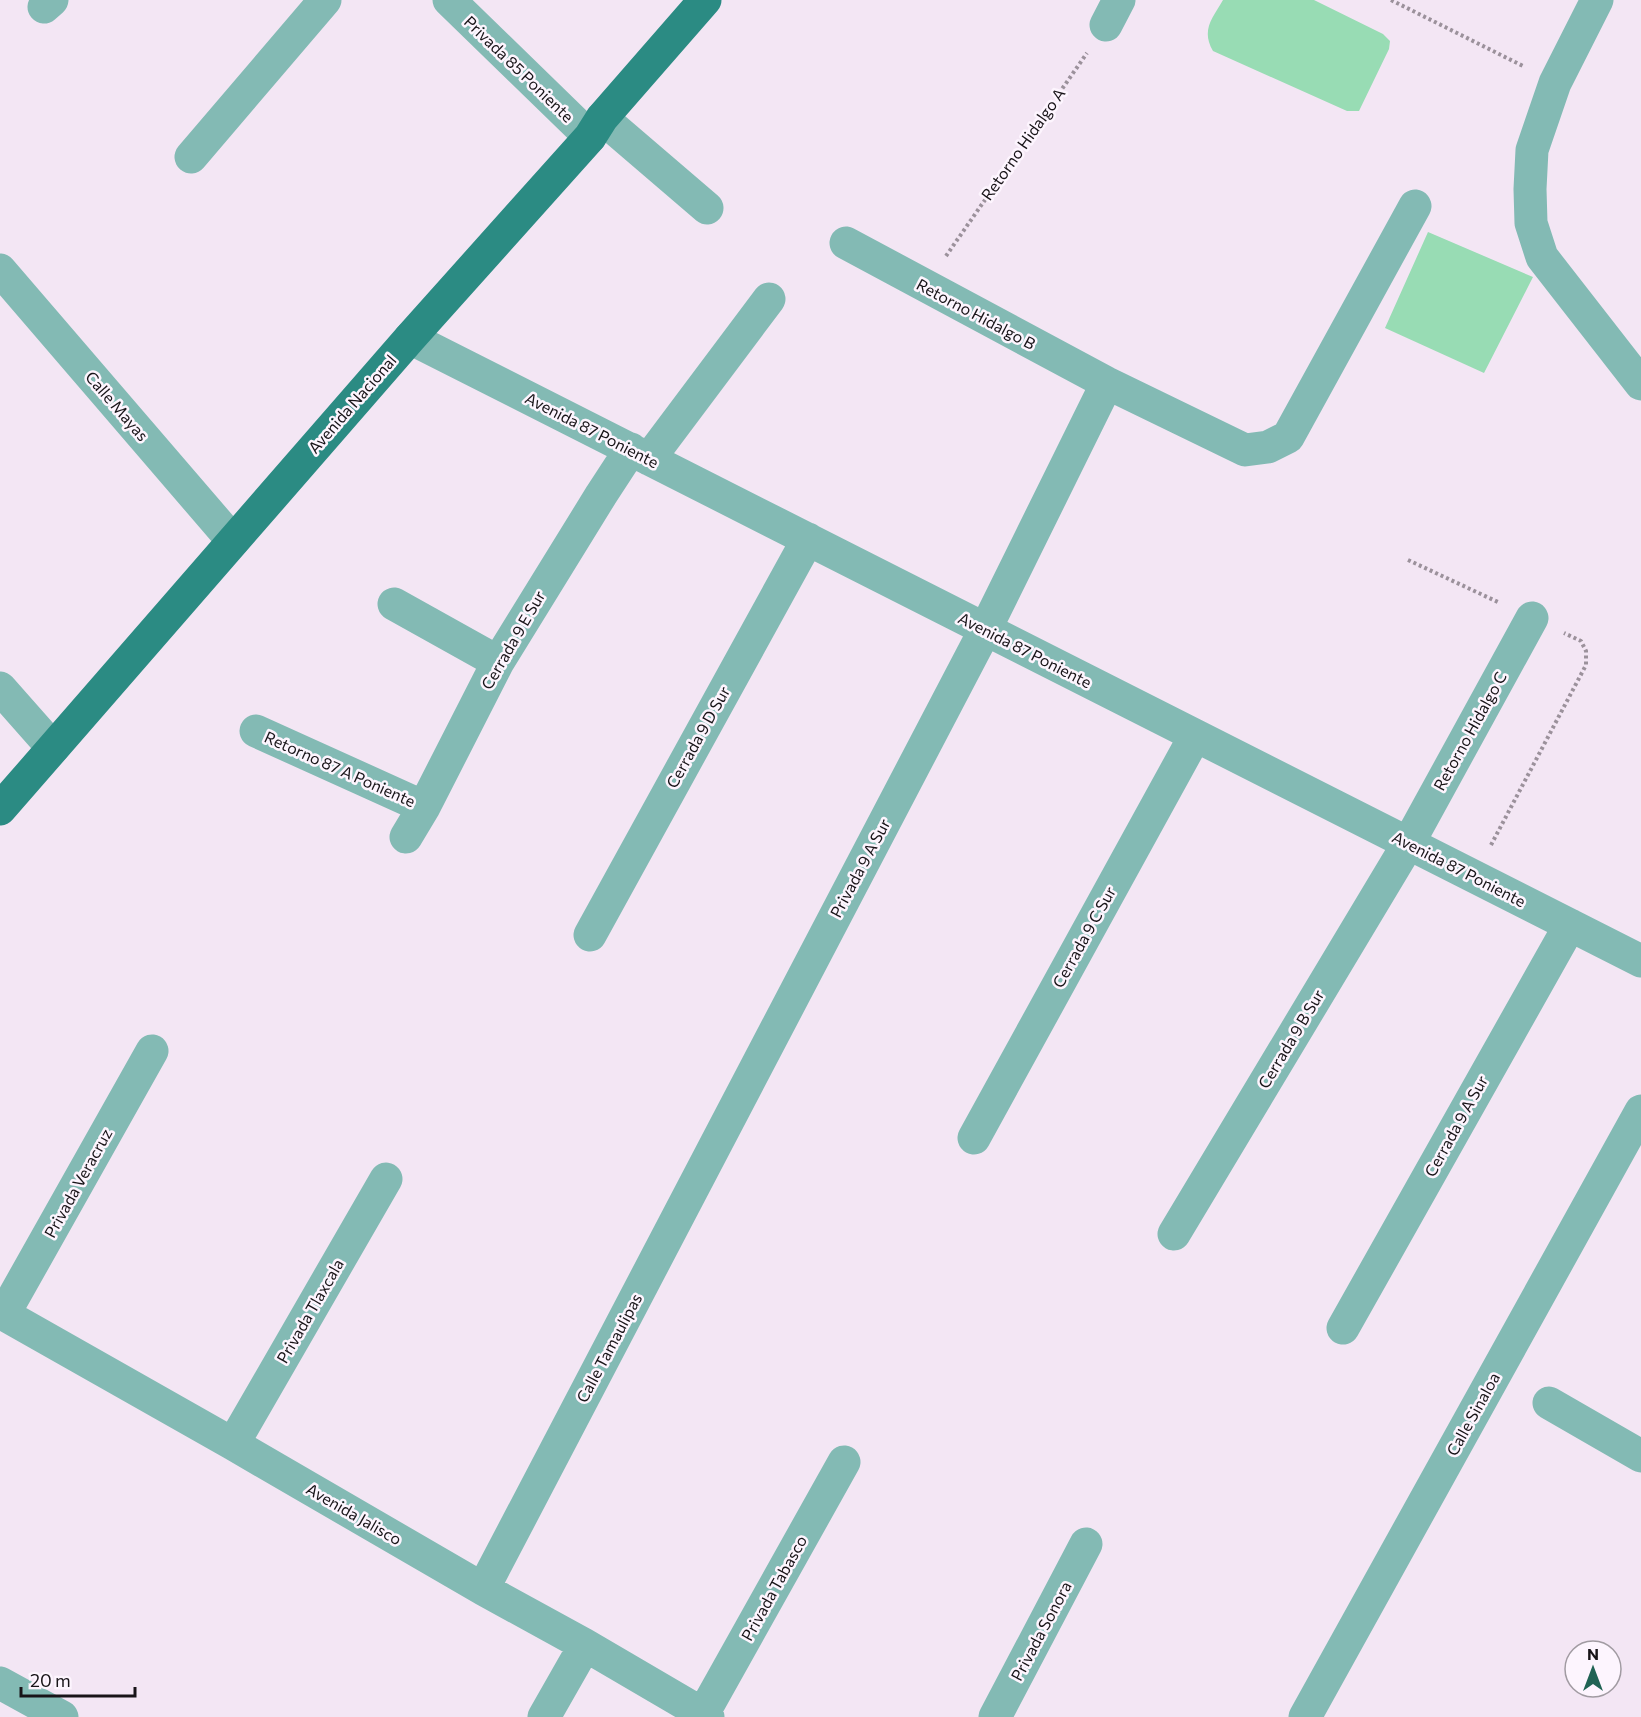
<svg xmlns="http://www.w3.org/2000/svg" width="1641" height="1717" viewBox="0 0 1641 1717" font-family="Commissioner,sans-serif">
<style>
.green{fill:#98dcb4}
.lines{fill:none;stroke-linecap:round;stroke-linejoin:round}
.path{stroke:#9b919b;stroke-width:4;stroke-dasharray:3 3;stroke-linecap:butt}
.minor{stroke:#83bab4;stroke-width:33}
.major{stroke:#2b8b83;stroke-width:33}
.labels{text-anchor:middle;stroke-width:5;stroke-linejoin:round;paint-order:stroke}
.street-label{font-size:16px;fill:#181418;stroke:#fdf5fe}
</style>
<rect width="100%" height="100%" fill="#f3e6f4"/>
<path class="green" d="M1223 0H1314L1383 34 1390 41 1389 49 1359 111H1347L1213 51C1201 30 1212 19 1223 0Z
M1428 232 1533 277 1484 373 1385 328Z"/>
<g class="lines">
<path class="path" d="M1391 0 1525 67
M946 256 1087 53
M1408 560 1500 603
M1491 845 1586 665V651L1581 641 1564 633"/>
<path class="minor" d="M449 0 590 137
M1597 0 1555 83 1532 150 1530 189 1531 223 1542 257 1641 384
M44 7 52 0
M1106 25 1119 0
M602 118 707 208
M191 157 325 0
M846 243 1107 383 1245 450 1268 447 1288 437 1415 206
M0 270 233 541
M410 338 1641 961
M649 459 769 299
M394 604 498 662
M0 688 53 748
M256 731 424 807
M406 837 424 807 498 662 601 495 631 449
M590 935 808 539
M974 1138 1195 736
M1174 1234 1408 844 1532 618
M0 1312 233 1444 483 1589 585 1645 708 1717
M4 1314 152 1051
M1343 1328 1570 925
M1549 1403 1641 1456
M233 1444 386 1179
M483 1589 985 630 1107 383
M0 1683 62 1717
M703 1714 844 1462
M544 1717 585 1645
M995 1717 1086 1544
M1305 1717 1641 1111"/>
<path class="major" d="M0 809 410 338 590 137 602 118 705 0"/>
</g>
<g class="labels">
<g class="street-label">
<text transform="translate(519 69) rotate(44)" y="6">Privada 85 Poniente</text>
<text transform="translate(1023 144) rotate(-55)" y="6">Retorno Hidalgo A</text>
<text transform="translate(976 314) rotate(28)" y="6">Retorno Hidalgo B</text>
<text transform="translate(352 404) rotate(-49)" y="6">Avenida Nacional</text>
<text transform="translate(117 406) rotate(49)" y="6">Calle Mayas</text>
<text transform="translate(592 430) rotate(27)" y="6">Avenida 87 Poniente</text>
<text transform="translate(513 640) rotate(-60)" y="6">Cerrada 9 E Sur</text>
<text transform="translate(1025 650) rotate(27)" y="6">Avenida 87 Poniente</text>
<text transform="translate(1470 731) rotate(-61)" y="6">Retorno Hidalgo C</text>
<text transform="translate(698 737) rotate(-61)" y="6">Cerrada 9 D Sur</text>
<text transform="translate(340 769) rotate(24)" y="6">Retorno 87 A Poniente</text>
<text transform="translate(860 868) rotate(-62)" y="6">Privada 9 A Sur</text>
<text transform="translate(1459 869) rotate(27)" y="6">Avenida 87 Poniente</text>
<text transform="translate(1084 937) rotate(-61)" y="6">Cerrada 9 C Sur</text>
<text transform="translate(1291 1039) rotate(-59)" y="6">Cerrada 9 B Sur</text>
<text transform="translate(1456 1126) rotate(-61)" y="6">Cerrada 9 A Sur</text>
<text transform="translate(78 1183) rotate(-61)" y="6">Privada Veracruz</text>
<text transform="translate(310 1311) rotate(-60)" y="6">Privada Tlaxcala</text>
<text transform="translate(609 1348) rotate(-62)" y="6">Calle Tamaulipas</text>
<text transform="translate(1473 1414) rotate(-61)" y="6">Calle Sinaloa</text>
<text transform="translate(354 1514) rotate(30)" y="6">Avenida Jalisco</text>
<text transform="translate(774 1588) rotate(-61)" y="6">Privada Tabasco</text>
<text transform="translate(1041 1631) rotate(-62)" y="6">Privada Sonora</text>
</g>
</g>
<g transform="translate(1593 1669)"><circle r="28" fill="#fdf5fe" stroke="#a19ba2" stroke-width="1.5"/>
<path d="M0-4.5L10 22L0 15L-10 22Z" fill="#206354"/>
<text y="-9" font-size="16" font-weight="bold" text-anchor="middle" fill="#181418">N</text>
</g>
<path d="M21 1687v9h114v-9" fill="none" stroke="#181418" stroke-width="3"/>
<text x="30" y="1687" font-size="18" fill="#181418" stroke="#fdf5fe" stroke-width="4.5" paint-order="stroke">20 m</text>
</svg>
